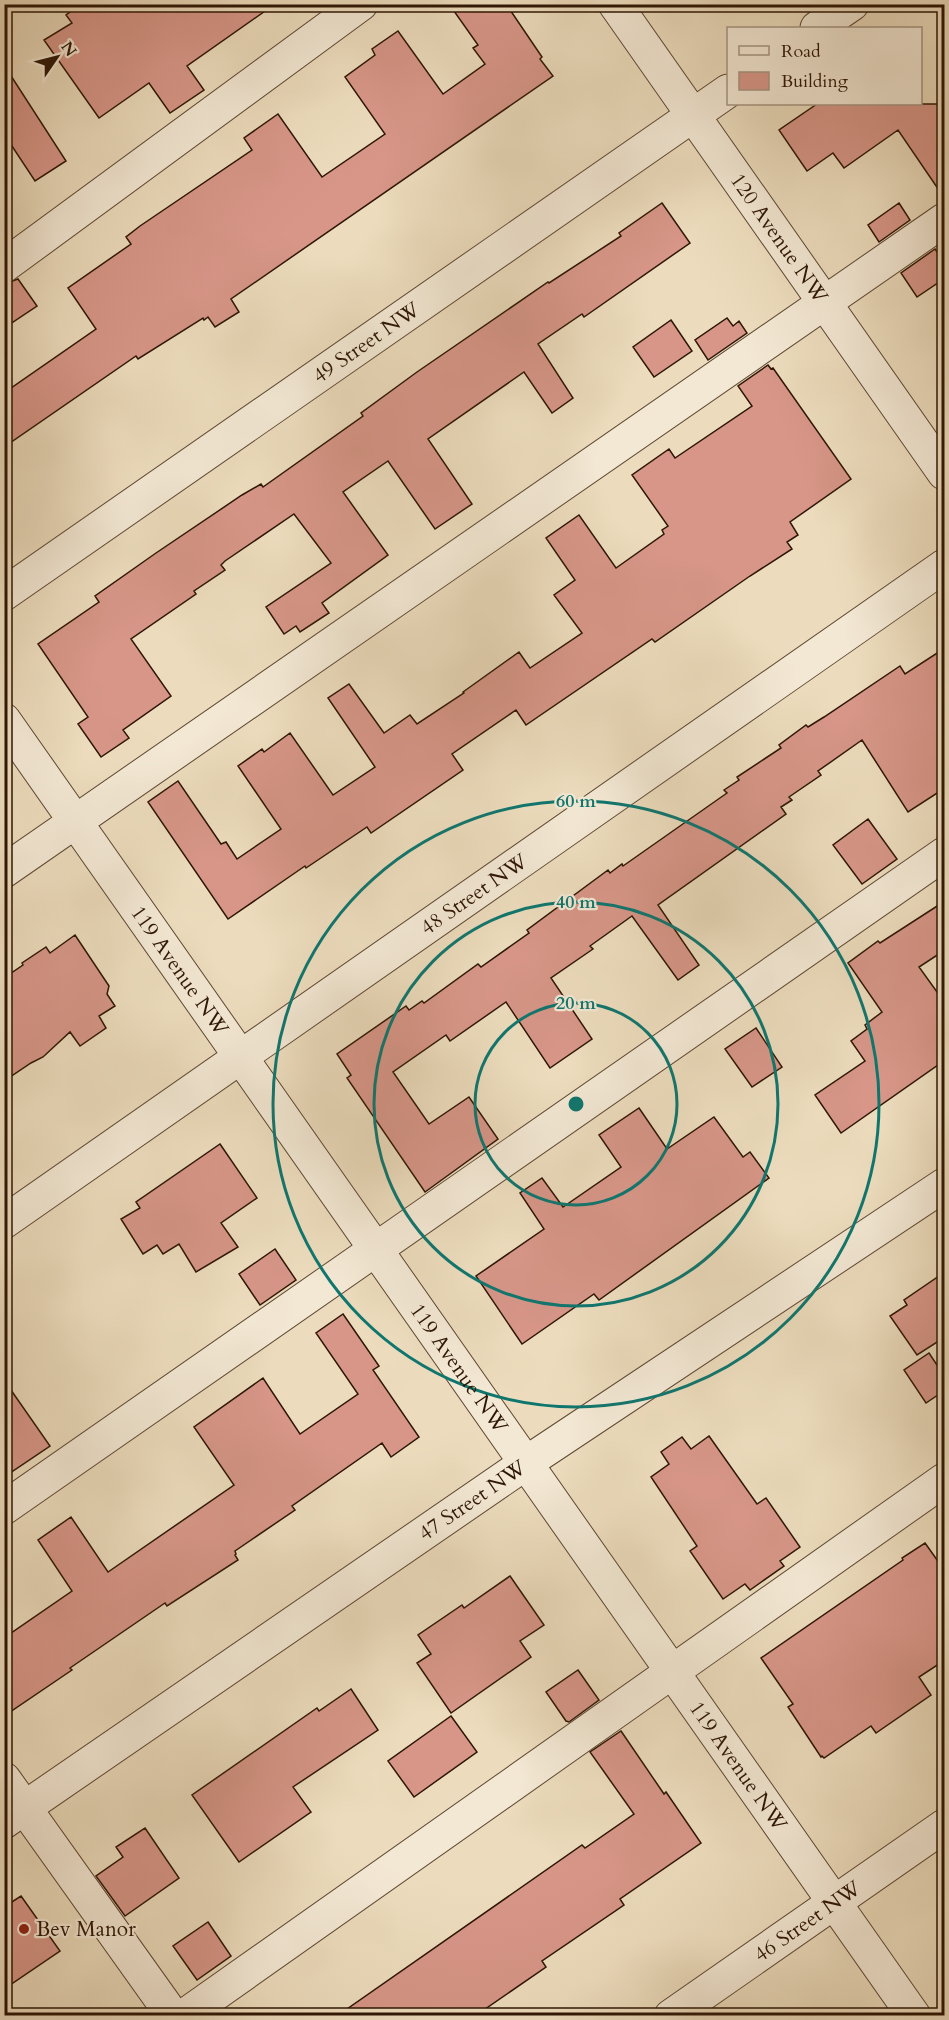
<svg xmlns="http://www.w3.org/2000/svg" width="949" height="2020" viewBox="0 0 949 2020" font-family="Cardo,serif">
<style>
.building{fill:#d79688;stroke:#2e1605;stroke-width:1.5}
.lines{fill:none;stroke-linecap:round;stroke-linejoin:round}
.minor-casing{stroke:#5e4833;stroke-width:35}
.minor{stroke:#f3e8d4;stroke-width:33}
.ring{fill:none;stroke:#0f766e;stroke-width:3}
.poi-dot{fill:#8f2418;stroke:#f3e8d4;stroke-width:2}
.labels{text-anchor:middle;stroke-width:4.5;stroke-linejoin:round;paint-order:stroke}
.street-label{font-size:21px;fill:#2e1605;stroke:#f3e8d4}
.poi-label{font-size:21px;fill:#2e1605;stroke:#f3e8d4;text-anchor:start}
.centre{fill:#0f766e;stroke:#f3e8d4;stroke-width:3}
.ring-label{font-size:18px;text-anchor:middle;font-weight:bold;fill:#0f766e;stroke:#f3e8d4;stroke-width:4.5;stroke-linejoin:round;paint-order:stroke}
</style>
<rect width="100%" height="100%" fill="#ecdcbd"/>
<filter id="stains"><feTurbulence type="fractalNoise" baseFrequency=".00333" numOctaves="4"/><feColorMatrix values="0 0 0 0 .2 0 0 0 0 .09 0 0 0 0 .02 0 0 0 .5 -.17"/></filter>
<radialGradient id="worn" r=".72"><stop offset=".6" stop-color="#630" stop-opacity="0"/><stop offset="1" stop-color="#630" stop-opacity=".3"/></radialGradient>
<path class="building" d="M81 4H275L187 66 204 90 170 113 149 83 99 118 44 40 72 23 66 15Z
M449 4H506L542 57 540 59 553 76 231 299 239 312 215 327 208 317 204 320 203 318 138 359 136 356 4 447V393L96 329 68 288 131 244 126 237 140 226 252 150 244 138 278 114 322 177 385 134 345 77 375 55 372 49 398 31 443 94 485 64 473 48 478 45Z
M4 65 66 161 35 181 4 134Z
M817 104H945V199L898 130 844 168 833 153 807 171 779 130Z
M662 203 690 243 584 317 582 314 538 344 573 398 552 413 524 372 428 439 472 504 435 529 388 461 343 492 388 555 322 603 329 613 300 632 296 626 284 634 266 607 331 563 294 514 225 561 221 565 225 570 194 591 196 594 131 639 171 696 123 730 129 738 101 757 78 724 88 717 38 644 99 602 95 596 156 553 242 495 261 484 263 487 363 416 361 413 417 372 548 282 549 283 621 236 619 233Z
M899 203 910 220 879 242 868 225Z
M935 249 945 263V278L917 297 901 273Z
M18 279 37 306 4 328V284Z
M727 318 733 326 739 321 747 333 708 360 695 340Z
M671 320 692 351 654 377 633 347Z
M768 365 771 369 773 368 851 479 790 522 798 535 787 542 792 549 750 576 655 642 652 639 526 725 516 710 452 754 463 770 371 833 367 827 306 868 305 866 228 919 148 802 178 781 221 844 226 842 237 859 281 829 238 766 262 749 264 752 290 733 333 795 375 767 328 698 349 684 384 733 410 715 417 724 464 693 463 692 519 652 530 668 582 633 554 595 575 580 546 538 579 515 616 568 664 534 662 530 668 526 632 475 669 449 675 458 752 406 738 386Z
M945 648V788L908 812 862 740 818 771 821 775 789 797 792 800 781 807 786 814 658 905 699 965 678 980 632 916 590 946 593 949 551 978 592 1039 550 1068 506 1002 450 1041 446 1035 393 1072 429 1124 469 1097 498 1139 425 1192 347 1078 351 1075 337 1054 406 1006 409 1010 422 1001 424 1003 478 964 481 967 529 933 527 930 608 870 610 873 622 864 623 866 727 793 724 790 739 780 737 777 781 748 779 745 806 725 808 727 824 717 900 666 905 674Z
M868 819 897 859 862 884 833 845Z
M945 901V950L919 967 945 1003V1060L841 1133 815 1095 865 1061 851 1041 867 1029 865 1025 882 1012 848 963 878 941 880 943Z
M75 935 109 986 107 994 115 1006 99 1016 106 1028 80 1046 70 1032 43 1057 31 1063 4 1081V978L23 965 22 963 46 947 50 953Z
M756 1028 782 1067 752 1087 725 1049Z
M639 1108 667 1149 714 1117 743 1157 750 1152 769 1178 599 1300 594 1294 522 1344 476 1276 544 1229 520 1193 542 1178 563 1207 621 1167 599 1135Z
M220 1144 257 1198 221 1223 238 1247 196 1272 179 1244 163 1254 157 1245 143 1254 121 1219 140 1208 136 1202Z
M275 1249 296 1280 260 1305 239 1274Z
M945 1272V1337L917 1355 890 1316 907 1305 904 1300Z
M343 1314 379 1366 373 1370 419 1437 391 1457 382 1443 292 1506 295 1510 235 1551 236 1554 235 1555 238 1560 167 1606 165 1603 70 1668 72 1670 4 1716V1638L72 1591 38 1540 71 1517 108 1572 234 1485 194 1427 263 1378 300 1434 358 1394 316 1333Z
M929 1353 945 1377V1390L926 1403 904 1370Z
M4 1380 50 1446 4 1477Z
M709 1436 757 1504 766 1498 800 1547 780 1561 784 1566 750 1590 745 1584 723 1599 690 1551 697 1546 651 1477 669 1464 661 1452 682 1437 691 1449Z
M925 1543 945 1571V1660L919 1677 931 1695 876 1733 871 1726 824 1758 822 1756 821 1757 788 1707 793 1704 761 1658 903 1560 902 1558Z
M510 1576 544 1625 520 1641 531 1657 451 1713 417 1663 431 1654 418 1635 462 1605 464 1608Z
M578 1670 599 1700 569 1722 566 1721 546 1692Z
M351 1689 378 1730 293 1787 311 1812 239 1862 192 1795 317 1708 319 1711Z
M451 1716 477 1752 414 1797 388 1761Z
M621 1731 664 1794 666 1792 701 1843 620 1899 624 1905 542 1961 546 1967 475 2016H337L582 1845 585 1848 634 1814 590 1752Z
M145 1828 179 1878 125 1916 96 1876 123 1857 116 1847Z
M21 1896 60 1951 4 1989V1907Z
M208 1922 231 1956 197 1980 173 1946Z"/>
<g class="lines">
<g class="minor-casing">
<g id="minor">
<path id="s1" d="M615 4 944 473"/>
<path d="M817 28 852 4"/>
<path d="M4 266 361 4"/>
<path id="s2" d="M4 594 728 91"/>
<path id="s3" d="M4 720 914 2016"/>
<path d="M4 871 944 220"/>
<path id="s4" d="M4 1222 944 566"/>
<path d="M4 1508 944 854"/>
<path d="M4 1779 173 2016"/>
<path id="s5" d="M4 1822 526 1463 944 1185"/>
<path d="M184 2016 944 1480"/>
<path id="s6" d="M671 2016 944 1826"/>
</g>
</g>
<use href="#minor" class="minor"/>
</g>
<g class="ring">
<circle cx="576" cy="1104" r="101"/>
<circle cx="576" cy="1104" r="202"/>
<circle cx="576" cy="1104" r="303"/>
</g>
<circle class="poi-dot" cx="24" cy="1929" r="6"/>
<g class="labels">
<g class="street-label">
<text dy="7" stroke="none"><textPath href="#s1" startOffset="286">120 Avenue NW</textPath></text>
<text dy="7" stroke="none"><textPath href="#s2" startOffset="441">49 Street NW</textPath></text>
<text dy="7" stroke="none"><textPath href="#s4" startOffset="573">48 Street NW</textPath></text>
<text dy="7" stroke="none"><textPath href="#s3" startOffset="306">119 Avenue NW</textPath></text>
<text dy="7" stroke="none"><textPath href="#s3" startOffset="792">119 Avenue NW</textPath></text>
<text dy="7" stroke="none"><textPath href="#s5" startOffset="568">47 Street NW</textPath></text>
<text dy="7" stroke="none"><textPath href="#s3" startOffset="1278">119 Avenue NW</textPath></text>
<text dy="7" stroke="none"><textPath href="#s6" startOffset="166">46 Street NW</textPath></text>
</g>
<g class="poi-label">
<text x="36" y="1936">Bev Manor</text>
</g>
</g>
<circle cx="576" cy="1104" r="9" class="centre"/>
<g class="ring-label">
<text x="576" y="807">60 m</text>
<text x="576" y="908">40 m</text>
<text x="576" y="1009">20 m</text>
</g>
<rect width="949" height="2020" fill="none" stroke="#ecdcbd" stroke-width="24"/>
<rect x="6" y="6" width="937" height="2008" fill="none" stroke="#2e1605" stroke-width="3"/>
<rect x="12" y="12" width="925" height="1996" fill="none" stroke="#2e1605" stroke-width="1.5"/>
<rect x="727" y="27" width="195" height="78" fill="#f3e8d4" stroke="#a49481" stroke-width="1.5"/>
<rect x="739" y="46" width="30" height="9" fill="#f3e8d4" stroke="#a49481" stroke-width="1.5"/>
<text x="781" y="57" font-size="18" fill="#2e1605">Road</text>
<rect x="739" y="72" width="30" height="18" fill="#d79688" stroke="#a49481" stroke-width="1.5"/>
<text x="781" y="87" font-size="18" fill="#2e1605">Building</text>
<g transform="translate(57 57) rotate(55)" stroke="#f3e8d4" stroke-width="4.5" paint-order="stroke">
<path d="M0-4.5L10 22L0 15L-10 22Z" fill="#2e1605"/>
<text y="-9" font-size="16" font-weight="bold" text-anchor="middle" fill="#2e1605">N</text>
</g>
<rect width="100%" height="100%" filter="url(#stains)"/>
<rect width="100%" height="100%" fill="url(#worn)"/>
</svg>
